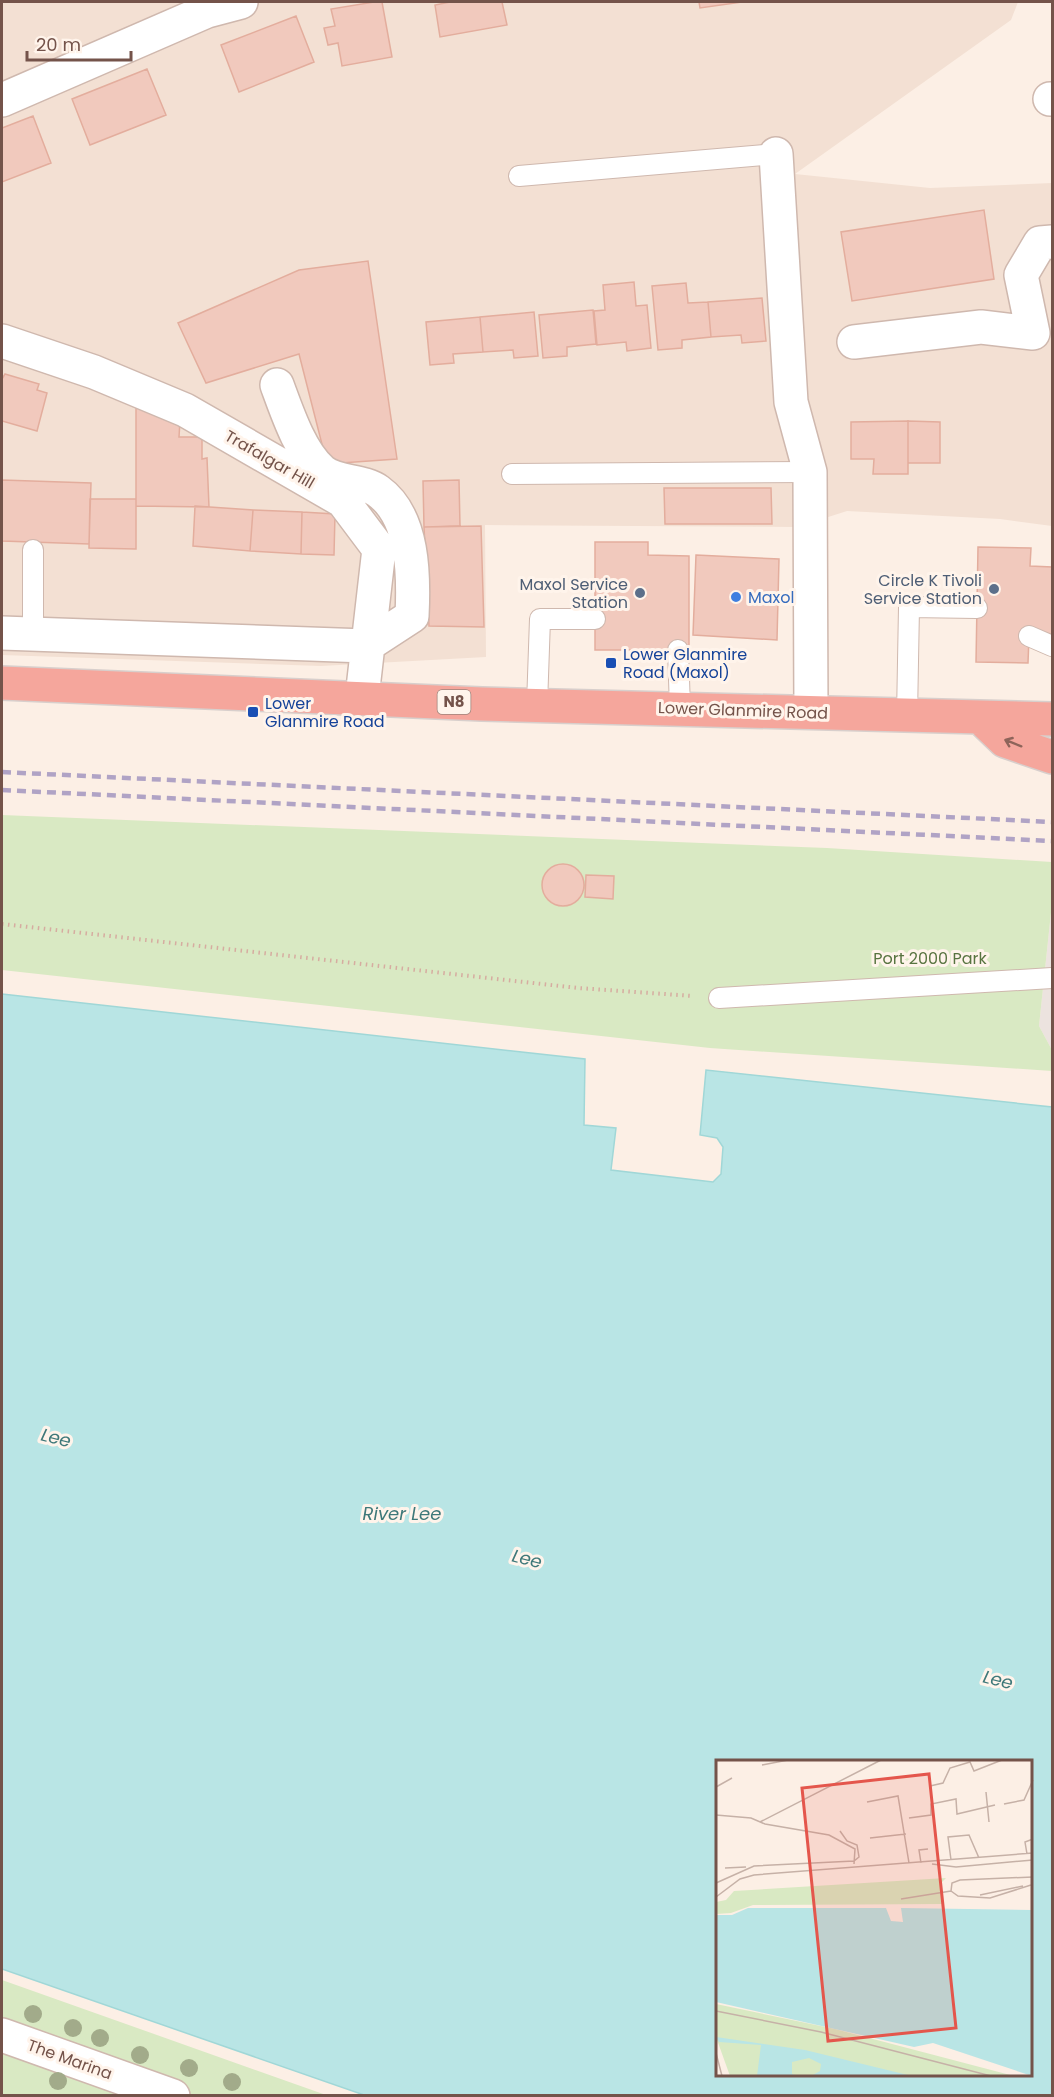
<svg xmlns="http://www.w3.org/2000/svg" width="1054" height="2097" viewBox="0 0 1054 2097" font-family="Poppins,sans-serif">
<style>
.residential{fill:#f3e0d3}
.industrial{fill:#ece3df}
.green{fill:#d9e9c3}
.water{fill:#b9e5e5;stroke:#a0d7d7;stroke-width:1.5;fill-rule:evenodd}
.building{fill:#f1c9bd;stroke:#e3ad9d;stroke-width:1.5}
.lines{fill:none;stroke-linecap:round;stroke-linejoin:round}
.lane-casing{stroke:#cfb8ae;stroke-width:22}
.street-casing{stroke:#cfb8ae;stroke-width:36}
.highway-casing{stroke:#d8cfcc;stroke-width:36}
.path{stroke:#d6aca0;stroke-width:4;stroke-dasharray:1.5 4.5;stroke-linecap:butt}
.lane{stroke:#fff;stroke-width:20}
.street{stroke:#fff;stroke-width:33}
.highway{stroke:#f5a69c;stroke-width:33}
.rail{stroke:#b0a3c5;stroke-width:4.5;stroke-dasharray:9 6;stroke-linecap:butt}
.tree{fill:#a2ab8a}
.oneway{stroke:#8e645a}
.service-dot{fill:#5c6f8a;stroke:#fff4eb;stroke-width:2}
.shop-dot{fill:#3f7fe0;stroke:#fff4eb;stroke-width:2}
.transit-dot{fill:#1a4fb4;stroke:#fff4eb;stroke-width:2}
.labels{text-anchor:middle;stroke-width:6;stroke-linejoin:round;paint-order:stroke}
.shield{fill:#fff4eb;stroke:#9e837a;stroke-width:1.5}
.shield-label{font-size:15px;font-weight:bold;fill:#74534a}
.street-label{font-size:16px;fill:#74534a;stroke:#fff4eb}
.service-label{font-size:16px;fill:#4e5e75;stroke:#fff4eb;text-anchor:end}
.shop-label{font-size:16px;fill:#366cbe;stroke:#fff4eb;text-anchor:start}
.transit-label{font-size:16px;fill:#164399;stroke:#fff4eb;text-anchor:start}
.park-label{font-size:16px;fill:#587440;stroke:#fff4eb}
.water-label{font-size:18px;font-style:italic;fill:#3e7879;stroke:#fff4eb}
.inset-road{fill:none;stroke:#c6b1a7;stroke-width:1.5}
.view{fill:#e4564c;fill-opacity:0.15;stroke:#e4564c;stroke-width:3}
.inset-edge{fill:none;stroke:#74534a;stroke-width:3}
</style>
<rect width="100%" height="100%" fill="#fcefe5"/>
<path class="residential" d="M2 2H1018L1011 20 795 174 930 188 1052 183V526L1000 519 847 511 797 527 485 525 486 657 321 666 2 655Z"/>
<path class="industrial" d="M1052 903V1050L1039 1026Z"/>
<path class="green" d="M2 815 827 848 1052 862V903L1039 1026 1052 1050V1071L710 1048 2 970Z
M2 1980 326 2095 2 2096Z"/>
<path class="water" d="M2 994 585 1059 584 1125 616 1128 611 1170 713 1182 721 1174 723 1147 717 1138 700 1135 706 1070 1052 1107V2095H364L2 1969ZM718 1761H1032V2074H718Z"/>
<path class="building" d="M374 2H382L392 57 342 66 338 43 328 45 324 28 335 26 331 9Z
M450 2H502L507 25 440 37 435 5Z
M699 2H742L700 8Z
M296 16 314 62 239 92 221 45Z
M147 69 166 115 90 145 72 99Z
M33 116 51 163 2 182V128Z
M984 210 994 279 852 301 841 232Z
M368 261 397 459 327 464 299 354 206 383 178 323 299 270Z
M634 282 636 306 647 305 651 348 627 351 626 342 597 345 594 311 605 310 603 285Z
M686 283 688 303 708 302 711 337 682 340V348L658 350 652 286Z
M762 298 766 341 742 343 741 335 711 337 708 302Z
M593 310 596 344 567 347V356L543 358 539 315Z
M534 312 538 356 514 358 513 350 483 352 480 317Z
M480 317 483 352 453 354 454 363 430 365 426 322Z
M5 374 39 384 37 390 47 393 37 431 2 421V379Z
M136 406 180 421 179 437H202V459L207 458 209 507 136 506Z
M908 421V474H873L874 459H851V422Z
M908 421 940 422V463H908Z
M2 480 91 483 89 544 2 541Z
M459 480 460 526 424 527 423 481Z
M664 488H771L772 524H665Z
M90 499H136V549L89 548Z
M195 506 253 510 250 551 193 546Z
M253 510 302 512 301 554 250 551Z
M302 512 335 514 334 555 301 554Z
M481 526 484 627 429 626 424 527Z
M595 542H648V555L689 556V650H595Z
M978 547 1031 548 1030 566 1052 567V635L1029 636 1028 663 976 662Z
M696 555 779 559 777 640 693 635Z
M542 885a21 21 0 1 1 42 0a21 21 0 1 1-42 0Z
M586 875 614 876 613 899 585 897Z"/>
<g class="lines">
<g class="lane-casing">
<path id="lane" d="M519 176 776 154
M512 474 810 472
M33 633V550
M1029 636 1052 646
M678 650 680 708
M537 705 540 619H595
M907 716 909 607 977 608
M719 998 1052 978"/>
</g>
<g class="street-casing">
<path id="street" d="M1050 99H1052
M2 100 207 11 241 2
M776 154 791 402 810 472 811 712
M2 341 94 372 185 410 343 501 379 549 362 697
M854 342 981 327 1033 333 1021 275 1040 243 1052 242
M2 633 366 646 412 616C414 576 414 517 378 491 363 480 336 483 322 471 300 452 287 412 277 385
M2 2035 173 2096"/>
</g>
<g class="highway-casing">
<path id="highway" d="M2 683 482 704 1052 719
M980 717 1005 741 1052 757"/>
</g>
<path class="path" d="M2 924 578 988 693 996"/>
<use href="#lane" class="lane"/>
<use href="#street" class="street"/>
<use href="#highway" class="highway"/>
<path class="rail" d="M2 772 1052 822
M2 790 1052 841"/>
</g>
<g class="tree">
<circle cx="33" cy="2014" r="9"/>
<circle cx="73" cy="2028" r="9"/>
<circle cx="100" cy="2038" r="9"/>
<circle cx="140" cy="2055" r="9"/>
<circle cx="189" cy="2068" r="9"/>
<circle cx="58" cy="2081" r="9"/>
<circle cx="232" cy="2082" r="9"/>
</g>
<defs><path id="oneway-shaft" d="M-6 0H5M1.5-3L5.5 0L1.5 3" fill="none" stroke-width="1.6" stroke-linecap="round" stroke-linejoin="round" transform="scale(1.5)"/></defs>
<use class="oneway" href="#oneway-shaft" transform="translate(1013 743) rotate(-158)"/>
<g class="service-dot">
<circle cx="994" cy="589" r="6"/>
<circle cx="640" cy="593" r="6"/>
</g>
<circle class="shop-dot" cx="736" cy="597" r="6"/>
<g class="transit-dot">
<rect x="605" y="657" width="12" height="12" rx="3"/>
<rect x="247" y="706" width="12" height="12" rx="3"/>
</g>
<g class="labels">
<rect class="shield" x="437.5" y="690" width="33" height="24" rx="4.5"/>
<g class="shield-label">
<text x="454" y="707">N8</text>
</g>
<g class="street-label">
<text transform="translate(270 459) rotate(30)" y="6">Trafalgar Hill</text>
<text transform="translate(743 710) rotate(2)" y="6">Lower Glanmire Road</text>
<text transform="translate(70 2059) rotate(20)" y="6">The Marina</text>
</g>
<g class="service-label">
<text x="982" y="586">Circle K Tivoli<tspan x="982" dy="18">Service Station</tspan></text>
<text x="628" y="590">Maxol Service<tspan x="628" dy="18">Station</tspan></text>
</g>
<g class="shop-label">
<text x="748" y="603">Maxol</text>
</g>
<g class="transit-label">
<text x="623" y="660">Lower Glanmire<tspan x="623" dy="18">Road (Maxol)</tspan></text>
<text x="265" y="709">Lower<tspan x="265" dy="18">Glanmire Road</tspan></text>
</g>
<g class="park-label">
<text x="930" y="964">Port 2000 Park</text>
</g>
<g class="water-label">
<text transform="translate(56 1438) rotate(14)" y="6">Lee</text>
<text x="402" y="1520">River Lee</text>
<text transform="translate(527 1559) rotate(14)" y="6">Lee</text>
<text transform="translate(998 1680) rotate(14)" y="6">Lee</text>
</g>
</g>
<g transform="translate(716 1760)">
<rect width="316" height="316" fill="#fcefe5"/>
<path d="M230 118 224 124 228 144 37 145 15 153 0 154V142L10 140 18 131ZM0 244 119 269 298 316H14L0 277Z" fill="#d9e9c3"/>
<path d="M32 148H170L175 161 187 162 185 148 316 150V316L217 283 198 287 0 242V155H16ZM0 277 89 290 196 316H95L104 311 105 304 93 298 76 302V314L82 316H41L45 285 3 282Z" fill="#b9e5e5"/>
<path class="inset-road" d="M46 5 72 0M214 26 227 23 234 8 254 2 258 11 286 0M0 27 16 18M270 32 273 62M151 42 182 36 193 103M288 44 308 40 317 20M0 55 35 58 49 64 113 75 139 89 138 104M193 58 215 55V44L240 39 241 54 279 45M44 62 165 0M154 78 190 74M311 94 309 82 317 79M235 100 232 77 253 75 263 98M205 103 203 90 212 89M216 104 240 107 317 100M9 108 30 107M0 123 38 106 138 101 143 97 141 85 131 81 124 71M235 131 236 123 244 120 317 117M235 131 242 136 274 138 315 125M264 135 307 126M0 137 24 119 38 115 317 93M185 139 235 131M0 251 105 272 275 316M0 293 6 316"/>
<path class="view" d="M213 14 240 268 112 281 86 28Z"/>
<rect width="316" height="316" class="inset-edge"/>
</g>
<rect width="1054" height="2097" fill="none" stroke="#74534a" stroke-width="6"/>
<path d="M27 51v9h104v-9" fill="none" stroke="#74534a" stroke-width="3"/>
<text x="36" y="51" font-size="18" fill="#74534a" stroke="#fff4eb" stroke-width="4.5" paint-order="stroke">20 m</text>
</svg>
